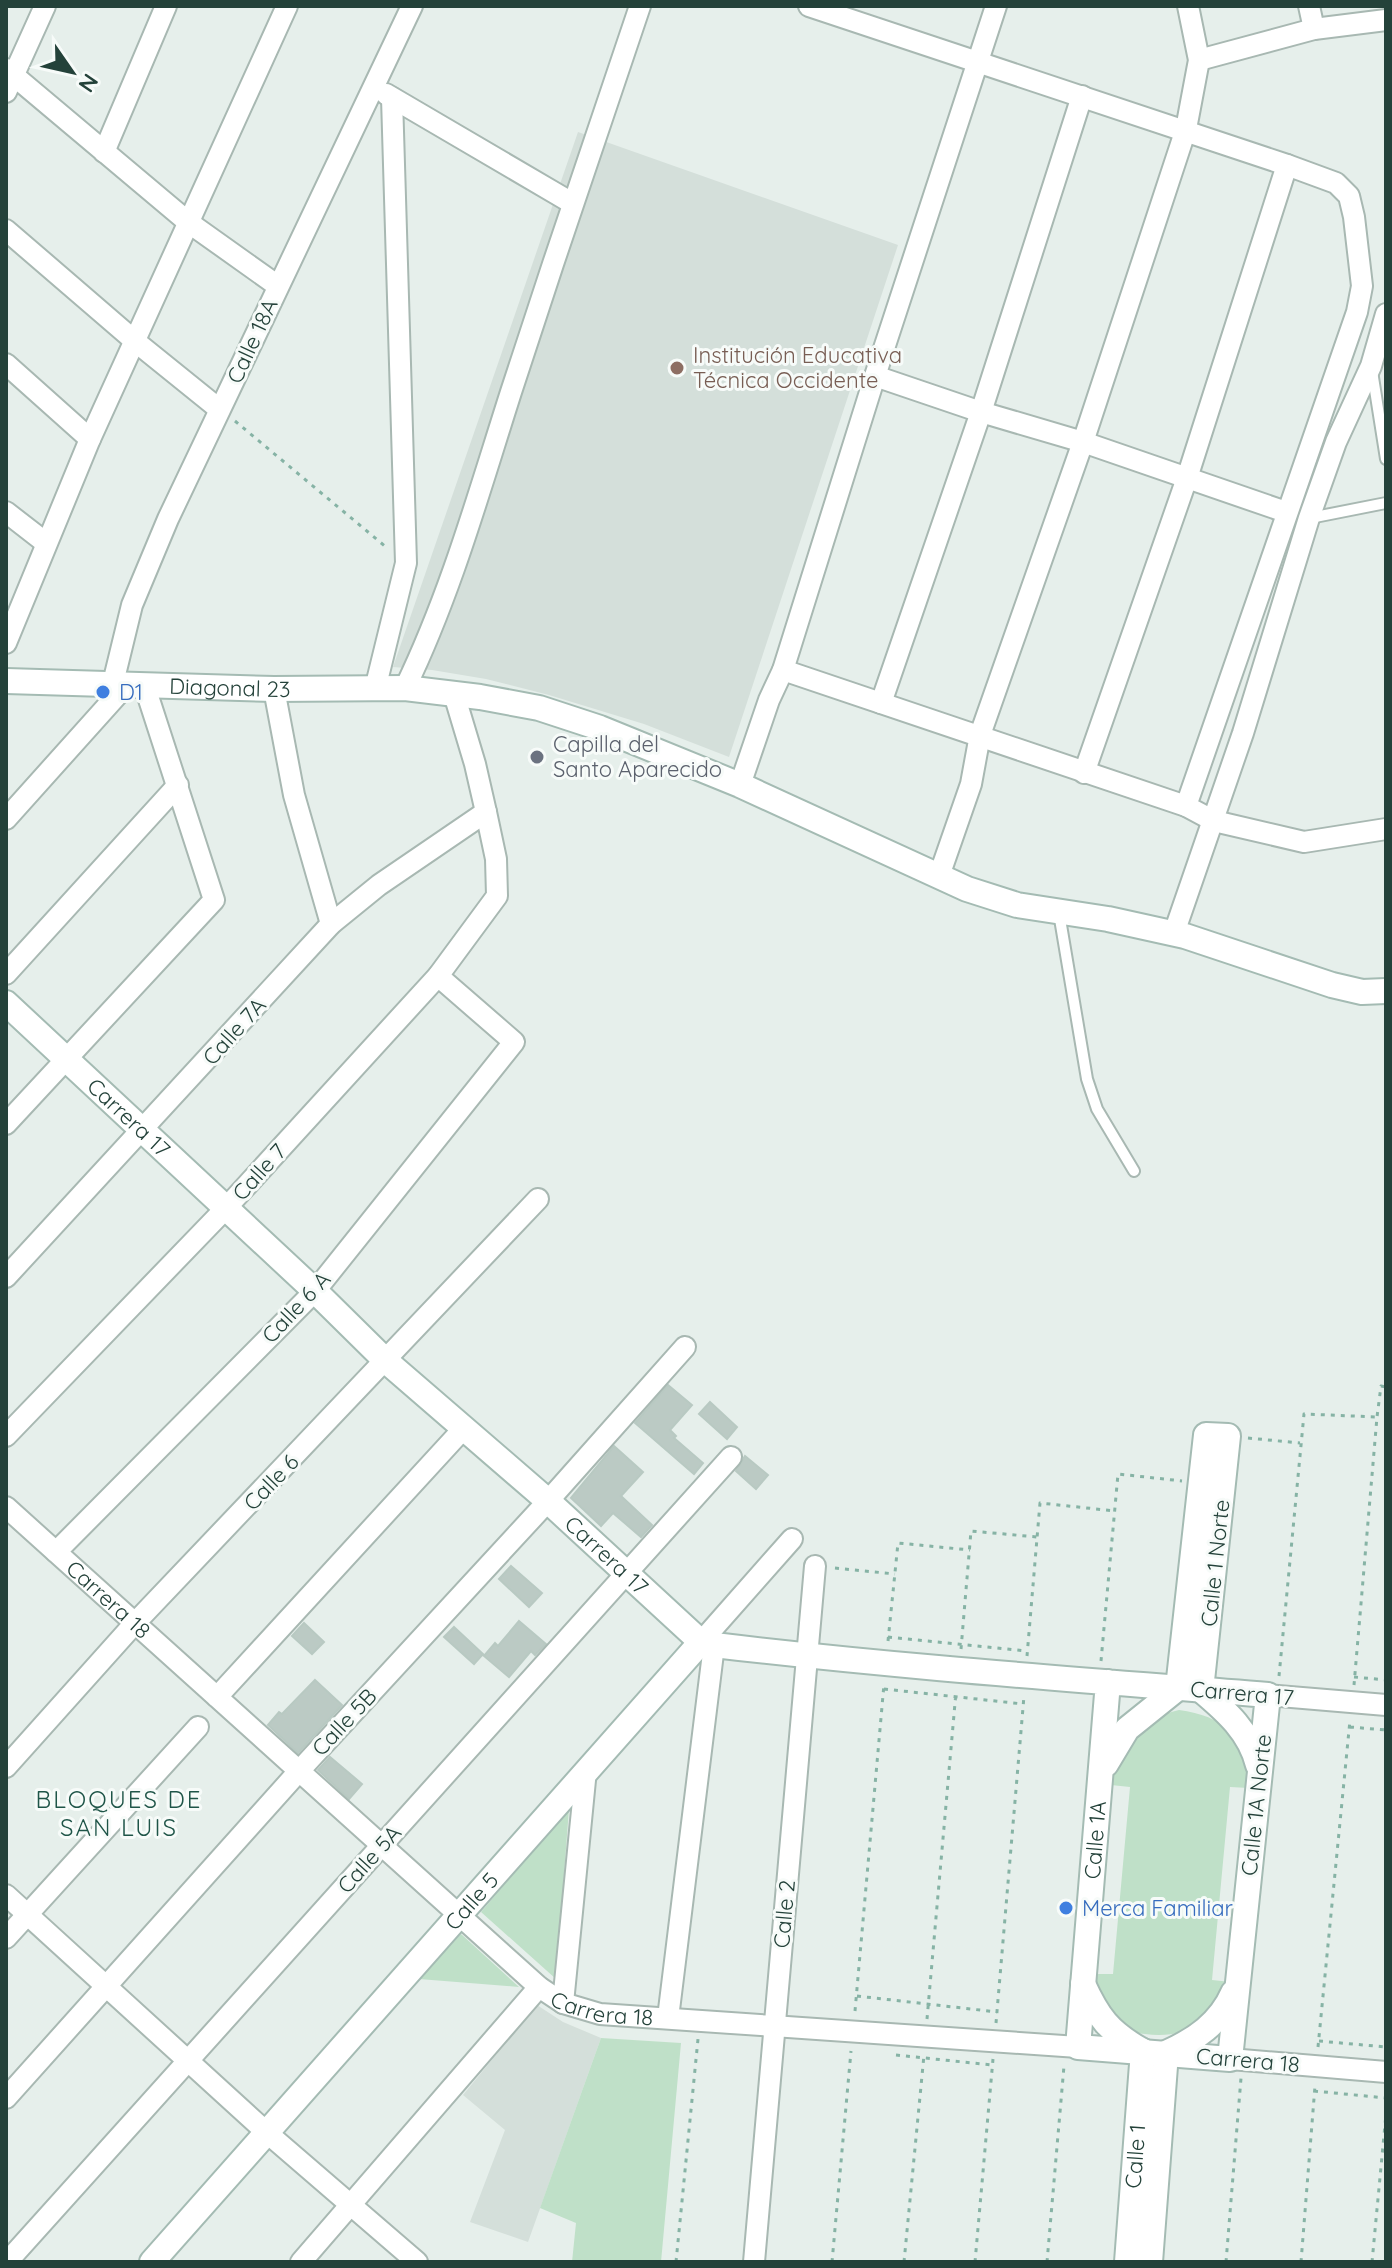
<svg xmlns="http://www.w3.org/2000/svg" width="1392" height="2268" viewBox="0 0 1392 2268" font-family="Quicksand,sans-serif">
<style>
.built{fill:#d4dfda}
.green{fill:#bfe0c8}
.building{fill:#bbcac4;stroke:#b8c9c2;stroke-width:2}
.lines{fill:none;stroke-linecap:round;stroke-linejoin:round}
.lane-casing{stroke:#a8b8b2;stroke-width:14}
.street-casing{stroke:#a8b8b2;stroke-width:24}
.secondary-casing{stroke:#a4bbb3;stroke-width:28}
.path{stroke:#86b3a5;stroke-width:3;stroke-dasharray:4 6;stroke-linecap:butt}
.lane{stroke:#fff;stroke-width:10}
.street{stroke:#fff;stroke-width:20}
.secondary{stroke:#fff;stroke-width:24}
.education-dot{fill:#8d6e63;stroke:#f7fbf9;stroke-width:3}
.shop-dot{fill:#3f7fe0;stroke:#f7fbf9;stroke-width:3}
.worship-dot{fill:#6b7280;stroke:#f7fbf9;stroke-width:3}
.labels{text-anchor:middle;stroke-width:6;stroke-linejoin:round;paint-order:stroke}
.street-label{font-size:22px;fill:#24423a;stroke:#f7fbf9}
.education-label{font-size:22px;fill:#785e54;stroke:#f7fbf9;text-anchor:start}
.shop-label{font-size:22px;fill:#366cbe;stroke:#f7fbf9;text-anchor:start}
.worship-label{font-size:22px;fill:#5b616d;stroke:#f7fbf9;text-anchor:start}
.neighbourhood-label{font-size:24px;letter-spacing:2px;fill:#1f5548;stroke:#f7fbf9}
</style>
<rect width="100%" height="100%" fill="#e6efeb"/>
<path class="built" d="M578 132 898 245 729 757 644 724 549 695 486 679 432 670 393 667Z
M537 2005 563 2022 601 2038 528 2242 470 2222 505 2130 463 2095Z"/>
<path class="green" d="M1179 1710C1226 1716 1250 1740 1249 1788L1230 1787 1212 1980 1231 1982C1225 1992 1219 2007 1211 2015 1187 2039 1155 2037 1126 2031L1094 1987V1974H1113L1130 1787 1111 1785C1113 1773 1114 1758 1122 1748 1136 1731 1159 1714 1179 1710Z
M569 1809 556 1979 481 1912Z
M461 1934 519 1987 419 1979Z
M601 2038 681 2043 661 2262H572L576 2223 540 2208Z"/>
<path class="building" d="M668 1385 692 1405 670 1430 676 1436 674 1438 703 1463 694 1474 635 1423Z
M710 1402 737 1427 727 1439 699 1414Z
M614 1446 643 1472 621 1496 652 1525 641 1537 613 1513 601 1526 571 1498Z
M745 1456 768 1475 756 1489 736 1471Z
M511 1566 542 1593 529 1607 499 1579Z
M519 1621 546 1644 535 1655 531 1651 509 1677 484 1656 495 1643 498 1646Z
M304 1623 324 1642 312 1654 292 1636Z
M454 1627 483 1654 474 1664 444 1637Z
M315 1680 342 1705 298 1753 268 1725 279 1712 282 1714Z
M330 1757 362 1784 349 1799 318 1770Z"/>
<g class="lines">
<g class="lane-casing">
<path id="lane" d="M1372 371 1386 459
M1310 518 1386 503
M1059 913 1087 1079 1097 1109 1134 1171"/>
</g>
<g class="street-casing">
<g id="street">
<path d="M809 6 1287 165 1336 183 1349 196 1354 217 1362 286 1357 312 1186 806 1214 821 1304 842 1386 829"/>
<path d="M1309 6 1314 29"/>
<path d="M1199 60 1314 29 1386 20"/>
<path d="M6 69 188 222 278 286"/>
<path d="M6 92 45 6"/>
<path d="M386 94 572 203"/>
<path d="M104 152 166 6"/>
<path d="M6 230 136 342 219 409"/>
<path d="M6 364 90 439"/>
<path d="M875 376 981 412 1083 442 1286 512"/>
<path d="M6 512 46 543"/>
<path d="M6 643 90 439 287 6"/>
<path d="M783 670 1186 806"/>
<path d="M113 683 132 605 168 519 412 6"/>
<path d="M405 688C451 593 479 492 511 392 553 263 596 134 640 6"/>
<path d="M274 689 294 795 331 924"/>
<path d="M375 689 406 563 392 98"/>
<path d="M881 703 981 412 1082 96"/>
<path d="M1084 773 1187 478 1287 165"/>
<path d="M740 785 769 700 783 670 875 376 996 6"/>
<path d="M6 819 128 683"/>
<path d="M939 876 971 784 980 735 1083 442 1186 129 1199 60 1188 6"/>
<path d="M1174 933 1243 733 1309 518 1336 442 1371 366 1386 314"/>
<path d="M6 974 178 785"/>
<path d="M6 1124 214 900 144 684"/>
<path d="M6 1277 331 924 379 885 486 812"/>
<path d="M6 1436 226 1208 438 976 497 896 496 859 486 812 475 764 454 694"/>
<path id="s1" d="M6 1507 539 1987 563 2003 600 2014 1078 2047"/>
<path d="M56 1552 315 1291 514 1042 438 976"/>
<path d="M701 1642 792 1539"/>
<path d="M1268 1695 1386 1705"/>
<path d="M217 1697 464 1428"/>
<path d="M6 1767 135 1623 538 1199"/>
<path d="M6 1895 265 2131 417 2262"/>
<path d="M6 1938 198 1727"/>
<path d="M563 2003 586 1770"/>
<path d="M668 2018 714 1645"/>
<path d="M1230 2059 1386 2072"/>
<path d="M6 2098 299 1771 548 1501 685 1347"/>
<path d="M7 2262 731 1457"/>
<path d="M301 2262 539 1987"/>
<path d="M754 2262 815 1566"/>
</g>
</g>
<g class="secondary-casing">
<g id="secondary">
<path id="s2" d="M6 681 274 689 405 688 480 697 539 708 600 728 740 785 967 889 1017 905 1108 919 1185 936 1332 985 1362 992 1386 991"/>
<path id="s3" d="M6 1003 315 1291 386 1361 548 1501 701 1642 714 1645C898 1667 1083 1680 1268 1695L1230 2059 1078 2047 1108 1682"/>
<path d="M1106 1764 1127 1729 1178 1688 1206 1435 1228 1436 1201 1690C1226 1711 1250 1732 1258 1765"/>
<path d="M1083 1984C1098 2017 1109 2032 1141 2050"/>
<path id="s4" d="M152 2262 701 1642"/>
<path id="s5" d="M1127 2262 1143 2051"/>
<path d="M1150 2262 1166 2053C1195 2040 1220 2023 1233 1993"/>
</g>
</g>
<path class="path" d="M235 421 386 547
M1248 1438 1300 1443
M835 1568 895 1574
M888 1637 1027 1651
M888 1641 898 1543 970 1550
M961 1649 971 1531 1037 1537
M1027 1656 1040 1503 1115 1511
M1101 1661 1118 1474 1182 1481
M1279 1676 1304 1414 1376 1417
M1354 1677 1386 1680
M1354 1685 1377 1417 1381 1386 1386 1387
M884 1689 1023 1704
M1350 1727 1386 1730
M857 1996 997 2012
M855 2011 884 1684
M927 2019 956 1692
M996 2023 1024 1696
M1319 2041 1386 2047
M1318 2047 1350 1720
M896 2055 992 2065
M1314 2091 1386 2098
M676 2262 698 2039
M832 2262 851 2051
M904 2262 924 2055
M975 2262 993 2059
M1047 2262 1064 2066
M1226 2262 1241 2078
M1301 2262 1315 2086
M1372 2262 1386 2114"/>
<use href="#lane" class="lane"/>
<use href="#street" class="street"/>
<use href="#secondary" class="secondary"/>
</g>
<circle class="education-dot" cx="677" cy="368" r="8"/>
<g class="shop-dot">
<circle cx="103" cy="692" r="8"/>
<circle cx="1066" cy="1908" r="8"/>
</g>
<circle class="worship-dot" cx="537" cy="757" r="8"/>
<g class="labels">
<g class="street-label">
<text transform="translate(252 341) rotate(-65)" y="8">Calle 18A</text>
<text dy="8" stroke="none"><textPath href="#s2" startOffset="224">Diagonal 23</textPath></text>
<text transform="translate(234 1031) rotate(-48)" y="8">Calle 7A</text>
<text dy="8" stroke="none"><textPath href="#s3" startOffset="168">Carrera 17</textPath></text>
<text transform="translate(259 1172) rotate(-48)" y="8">Calle 7</text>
<text transform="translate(296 1307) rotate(-47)" y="8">Calle 6 A</text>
<text transform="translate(271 1482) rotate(-46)" y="8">Calle 6</text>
<text dy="8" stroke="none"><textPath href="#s3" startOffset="816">Carrera 17</textPath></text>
<text transform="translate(1215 1563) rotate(-84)" y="8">Calle 1 Norte</text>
<text dy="8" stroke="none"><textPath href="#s1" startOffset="138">Carrera 18</textPath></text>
<text transform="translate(1242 1693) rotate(5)" y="8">Carrera 17</text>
<text transform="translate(344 1722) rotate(-47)" y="8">Calle 5B</text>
<text transform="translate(1256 1805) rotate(-84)" y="8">Calle 1A Norte</text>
<text dy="8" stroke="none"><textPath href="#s3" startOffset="2240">Calle 1A</textPath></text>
<text transform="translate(369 1859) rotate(-48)" y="8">Calle 5A</text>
<text dy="8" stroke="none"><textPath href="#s4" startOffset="482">Calle 5</textPath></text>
<text transform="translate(784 1914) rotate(-85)" y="8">Calle 2</text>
<text dy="8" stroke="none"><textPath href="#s1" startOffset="786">Carrera 18</textPath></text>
<text transform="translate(1248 2060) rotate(5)" y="8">Carrera 18</text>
<text dy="8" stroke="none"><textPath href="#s5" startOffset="106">Calle 1</textPath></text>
</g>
<g class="education-label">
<text x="693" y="363">Institución Educativa<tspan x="693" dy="25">Técnica Occidente</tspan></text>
</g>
<g class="shop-label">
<text x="119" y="700">D1</text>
<text x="1082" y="1916">Merca Familiar</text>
</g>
<g class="worship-label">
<text x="553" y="752">Capilla del<tspan x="553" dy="25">Santo Aparecido</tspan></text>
</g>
<g class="neighbourhood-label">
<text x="119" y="1808">BLOQUES DE<tspan x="119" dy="28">SAN LUIS</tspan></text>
</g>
</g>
<rect width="1392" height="2268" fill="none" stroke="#24423a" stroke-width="16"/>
<g transform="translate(72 72) rotate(124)" stroke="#f7fbf9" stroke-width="6" paint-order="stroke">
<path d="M0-6L14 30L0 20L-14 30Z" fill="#24423a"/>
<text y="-12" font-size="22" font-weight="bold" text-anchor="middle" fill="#24423a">N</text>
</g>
</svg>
